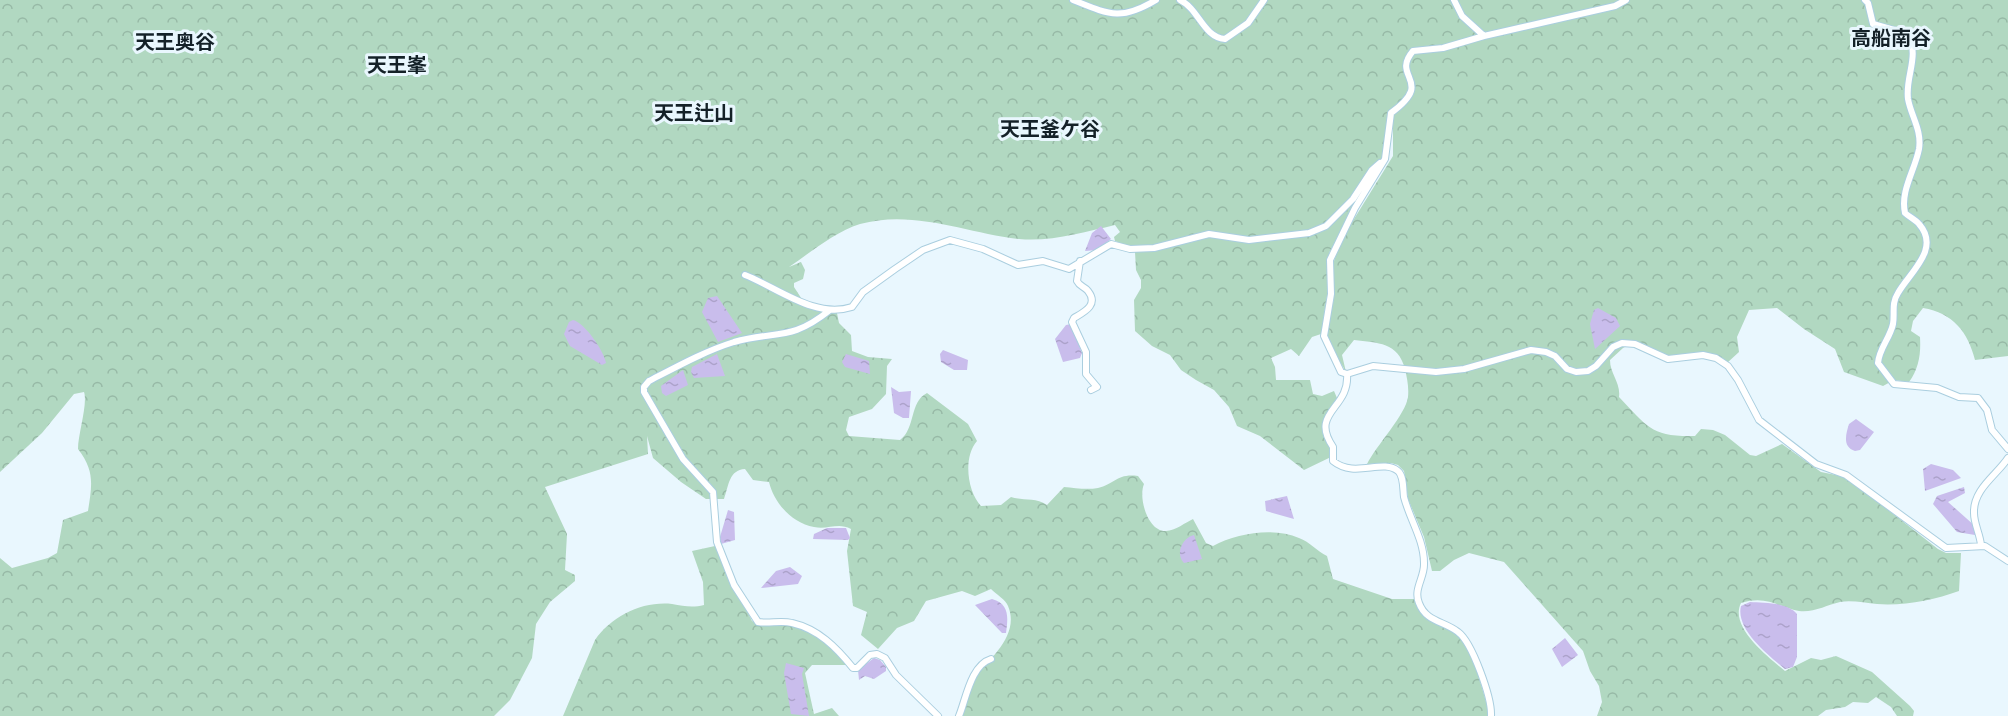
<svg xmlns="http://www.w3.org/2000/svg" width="2008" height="716" viewBox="0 0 2008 716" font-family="'Sofia Sans Condensed','Noto Sans JP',sans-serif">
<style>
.forest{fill:url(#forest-crowns)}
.water{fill:url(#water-ripples)}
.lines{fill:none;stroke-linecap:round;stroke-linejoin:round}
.minor-casing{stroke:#aacedf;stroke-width:8}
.minor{stroke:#fff;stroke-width:6}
.labels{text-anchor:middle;stroke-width:6;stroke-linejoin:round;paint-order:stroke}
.neighbourhood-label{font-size:20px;font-weight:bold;fill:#142128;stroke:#e9f7fe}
</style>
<defs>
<pattern id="forest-crowns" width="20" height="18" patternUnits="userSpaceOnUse" patternTransform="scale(1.5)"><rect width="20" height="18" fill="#b1d8c1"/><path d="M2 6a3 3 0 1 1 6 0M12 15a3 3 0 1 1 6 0" fill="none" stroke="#97b9a6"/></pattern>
<pattern id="water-ripples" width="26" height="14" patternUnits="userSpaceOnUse" patternTransform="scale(1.5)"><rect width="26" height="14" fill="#c9bdec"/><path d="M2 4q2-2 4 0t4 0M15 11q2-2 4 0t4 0" fill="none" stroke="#aca2ca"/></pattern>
</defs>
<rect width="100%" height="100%" fill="#e9f7fe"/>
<path class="forest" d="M0 0H2008V356L1975 360C1968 332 1953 313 1923 308L1913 321 1911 331 1920 337C1921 354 1919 368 1909 382L1894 380 1883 386 1844 372 1835 349 1804 329 1777 308 1749 310 1737 337 1739 352 1727 363C1710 347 1692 358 1672 356 1659 354 1648 346 1636 341L1623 348 1610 360C1610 374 1621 383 1619 397 1648 427 1651 437 1695 436L1701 429 1713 430 1725 435 1750 455 1756 456 1782 444 1821 472 1841 476 1855 484 1938 549 1946 553H1961L1959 591C1934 600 1904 606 1877 604 1865 603 1852 600 1840 602 1827 605 1813 613 1799 611 1778 607 1767 595 1741 603 1729 627 1768 657 1785 671L1811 658 1821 660 1836 656 1872 672 1910 706 1914 711 1913 716H1897L1891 707 1876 697 1868 703 1853 702 1845 707 1826 710 1818 716H1597L1602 702 1599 686 1590 671 1583 651 1504 562 1469 553 1454 560 1440 571H1432L1424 537 1408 499 1404 471 1398 465 1391 463 1367 464C1376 446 1406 414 1408 397 1409 387 1407 378 1405 369 1398 342 1378 343 1354 340L1342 355 1346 372 1328 341 1327 331 1334 298V261L1341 240 1393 156V128L1439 117 1386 130 1383 156 1329 253 1328 290 1321 334 1312 337 1299 356 1291 349 1271 358 1275 367 1276 380H1310L1313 394 1322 396 1334 391 1337 398C1326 415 1314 429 1330 445L1331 457 1304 470 1260 436 1237 426 1229 407 1214 390 1196 380 1181 370 1170 355 1152 346 1135 331 1134 300 1141 288V280L1136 270 1135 252 1131 247 1115 241 1114 237 1120 232 1115 225C1085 232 1051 242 1019 239 967 233 913 209 860 224 835 232 811 252 789 267L801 262 805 270 803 279 794 283V287L807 307 837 313 839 323 851 335 852 351 868 357 892 359 887 366 886 394 872 409 849 417 846 430 849 436 900 440C916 428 909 402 927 393L968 424 977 441C963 457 967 491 981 506L1001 505 1011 497C1024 501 1035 497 1047 505L1064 487C1075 488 1087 490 1098 488 1115 484 1117 473 1138 476L1144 484C1138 498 1148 532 1166 531 1175 531 1186 522 1193 519L1206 543 1213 546C1237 533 1274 527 1299 538 1310 542 1317 551 1327 556L1333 579 1392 599H1414C1431 636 1444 616 1462 637 1470 646 1488 703 1489 716H961L974 683V676C991 659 1020 634 1008 606 1006 600 996 594 991 589L975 596 962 591 926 601 914 621 897 628 878 649 861 635 867 612 853 606 847 551 851 529C838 522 828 530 814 527 792 523 774 503 769 482L753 480 745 469C729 470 729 485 724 499H706L681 482 653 458 647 436 648 454 545 487 567 534 565 570 575 575V581L550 602 536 624 532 658 510 700 494 716H0V558L12 568 48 558 57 553 63 520 88 511C92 485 95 471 78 449 78 434 88 404 84 392L74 394 42 433 0 472Z
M715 546 752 621C765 628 775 623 789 625 814 629 832 648 848 665H812L805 673 814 714 832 708 839 716H563L595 640C612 616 642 601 672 604 684 606 692 608 704 605L703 582 692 551Z"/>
<path class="water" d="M1101 226 1111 239 1097 250 1085 251 1092 233Z
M717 296 742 333 718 342 702 312 708 298Z
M1598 308 1616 318 1620 326 1595 349 1590 324 1594 310Z
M573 320C585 323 604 351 606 363L602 365 570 346 564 334 569 322Z
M1071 324 1082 353 1080 358 1063 362 1055 339 1066 325Z
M943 350 968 360 967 370H954L941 362 940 354Z
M717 354 725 376 694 378 691 372 692 367Z
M846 354 869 361 870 374 845 367 842 362Z
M683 370 688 385 666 396 662 393 661 386Z
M891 387 899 392 911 391 909 418H903L894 413Z
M1856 419 1874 432 1860 450 1855 451C1842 447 1846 434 1849 424Z
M1931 464 1953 470 1961 478 1925 491 1923 469Z
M1964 487 1965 493 1948 502 1975 526V535L1957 532 1933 504 1937 496Z
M1287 496 1294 519 1266 511 1265 501Z
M728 510 734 512 735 540 721 544 720 537Z
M827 528H846L850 538 848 540 813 539 814 534Z
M1194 535 1202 559 1184 563C1175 554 1182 538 1194 535Z
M790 567 802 576 798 584 761 588 776 571Z
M992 599C1010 604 1008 618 1006 633H1002L975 605Z
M1750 602C1763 603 1788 602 1797 614V657L1793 667 1785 669C1769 656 1735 629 1741 606Z
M1565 638 1578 655 1562 667 1552 649Z
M874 658 880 660 886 667V671L874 679 865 676 859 680 858 670Z
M786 663 804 668 802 674 809 716 791 714 784 673Z"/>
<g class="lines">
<g class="minor-casing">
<path id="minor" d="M1073 0C1110 15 1121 21 1156 0
M1180 0C1199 9 1203 37 1225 39L1248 23 1264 0
M1454 0 1462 16 1484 36
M1865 0 1868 3 1873 24 1908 34C1920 57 1905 76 1908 99 1911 116 1922 130 1919 149 1915 170 1900 191 1905 213 1909 217 1915 219 1919 224 1941 249 1910 272 1898 293 1891 304 1895 313 1893 324 1890 338 1879 349 1878 363L1894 384 1937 388 1959 397 1978 398 1987 410 1992 430 2008 449
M1080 261 1077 281C1080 287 1084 286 1088 291 1099 305 1084 312 1074 318L1072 322 1086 352V374L1097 387 1091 390
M745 275C778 288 815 319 852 307L863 292 895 269 923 250 950 240 983 249 1018 265 1043 261 1069 269 1111 244 1130 249 1154 248 1209 234 1249 240 1309 233 1326 226 1353 199 1372 170 1380 163
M830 310C790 342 777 330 734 342 705 351 676 367 649 381L644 387V392L683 459 713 492 717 542 734 585 758 622C769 624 781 620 792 623 818 629 836 647 853 668H857L870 655 877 654 885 658 896 675 938 716
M1347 374 1373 366 1436 372 1464 369 1531 350 1546 352 1555 356 1567 369 1576 372 1588 371 1596 366 1613 347 1622 343 1635 344 1668 359 1703 355 1716 358 1728 366 1738 380 1759 420 1816 464 1846 475 1946 548 1985 546 2008 561
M1981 545C1980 534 1974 524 1974 513 1973 489 1997 475 2008 458
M959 716C966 699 971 665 991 659
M1491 716C1492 698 1472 642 1458 632 1444 621 1426 622 1419 603 1413 589 1425 577 1424 563 1424 540 1410 520 1404 497 1403 490 1404 476 1398 471 1382 458 1355 479 1333 461V447C1309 412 1350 409 1347 374L1341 372 1324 336 1331 294 1330 260 1355 208 1385 159 1391 113C1436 80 1390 78 1413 51L1443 48 1484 36 1615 6 1626 0"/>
</g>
<use href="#minor" class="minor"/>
</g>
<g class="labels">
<g class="neighbourhood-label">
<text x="1891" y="45">高船南谷</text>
<text x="175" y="49">天王奥谷</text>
<text x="397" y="72">天王峯</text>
<text x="694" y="120">天王辻山</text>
<text x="1050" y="136">天王釜ケ谷</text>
</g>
</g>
</svg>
